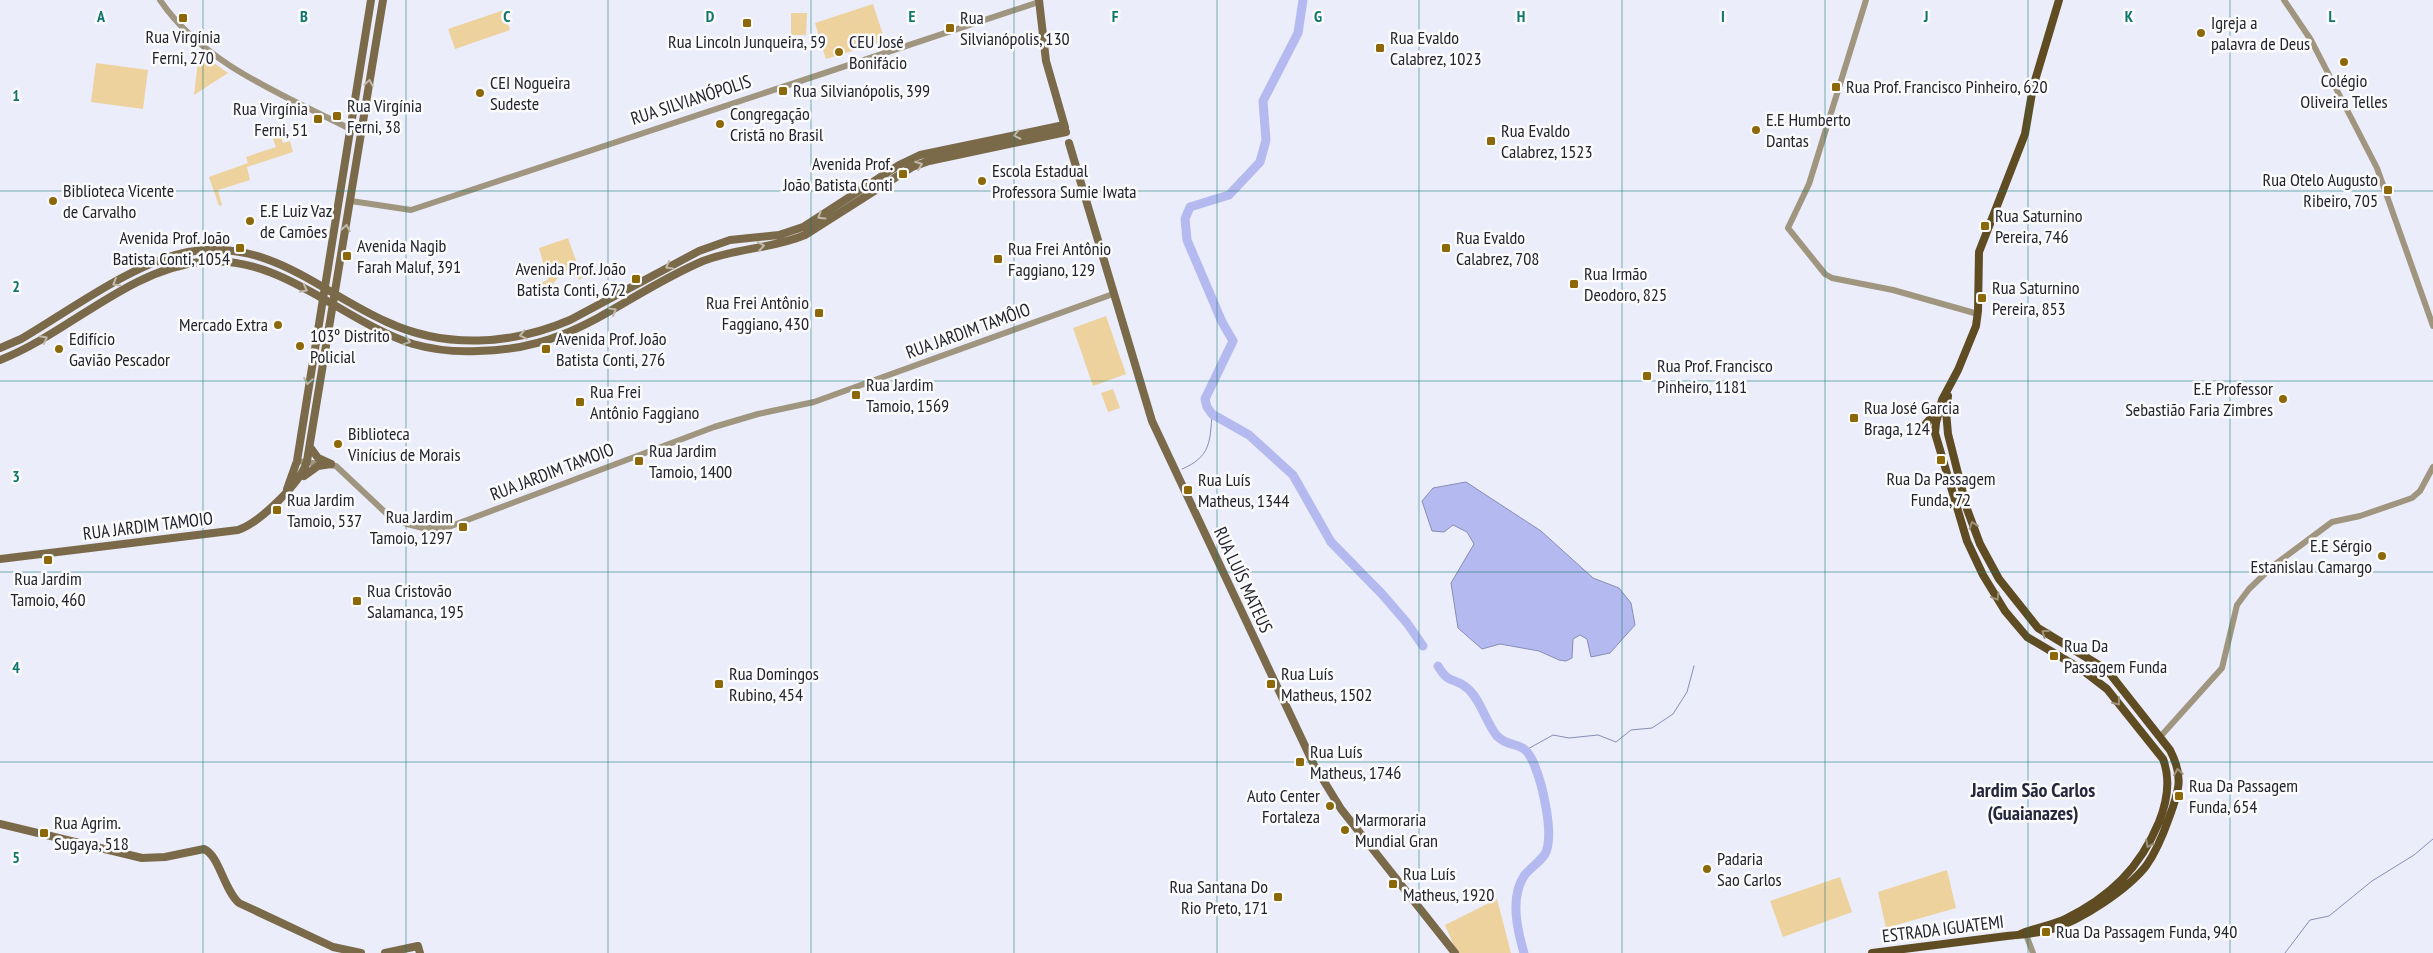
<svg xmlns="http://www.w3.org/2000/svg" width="2433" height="953" viewBox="0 0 2433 953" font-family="'PT Sans Narrow',sans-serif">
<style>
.green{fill:#edd29e}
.water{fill:#b4baef;stroke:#888db5}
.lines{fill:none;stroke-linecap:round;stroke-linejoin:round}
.stream{stroke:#888db5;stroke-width:1}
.river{stroke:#b4baef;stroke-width:9}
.tertiary{stroke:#a0957f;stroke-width:6}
.secondary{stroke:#7a6a4a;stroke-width:8}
.primary{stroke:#604c23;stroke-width:8}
.oneway{stroke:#c1baab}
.oneway2{stroke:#9e9279}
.grid{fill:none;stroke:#0f766e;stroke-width:1;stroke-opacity:0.55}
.poi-dot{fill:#8c6809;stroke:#fbfbfb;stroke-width:2}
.labels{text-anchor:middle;stroke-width:5;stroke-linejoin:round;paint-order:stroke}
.poi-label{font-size:18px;fill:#22232f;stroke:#fbfbfb;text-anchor:start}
.street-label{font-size:18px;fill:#22232f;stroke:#fbfbfb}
.quarter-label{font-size:20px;font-weight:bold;fill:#25273f;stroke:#fbfbfb}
.grid-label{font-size:16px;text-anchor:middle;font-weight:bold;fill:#0f766e;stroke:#fbfbfb;stroke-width:5;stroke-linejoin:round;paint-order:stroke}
</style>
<rect width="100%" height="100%" fill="#ebedfa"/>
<path class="green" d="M873 4 885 41 826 59 815 23Z
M504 10 510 30 455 49 448 29Z
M791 13H807L806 35H791Z
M199 52 228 73 194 95Z
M96 63 148 70 143 109 91 102Z
M281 136 283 143 290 141 293 152 247 167 250 180 218 190 222 205 219 206 209 177 248 163 246 157 276 147 273 139Z
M568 238 579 269 592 265 580 280 567 270 563 271 547 292 538 284 548 280 539 248Z
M1106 316 1126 374 1093 386 1073 328Z
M1113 389 1120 408 1108 412 1101 393Z
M1947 870 1956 908 1886 928 1878 892Z
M1840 877 1852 912 1783 937 1770 901Z
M1497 899 1511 953H1457L1445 925Z"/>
<path class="water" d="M1466 482 1541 531 1593 578 1619 588 1631 603 1635 625 1610 653 1591 657 1587 639 1580 635 1573 639 1572 658 1566 661 1559 660 1539 651 1500 644 1482 649 1458 628 1451 583 1474 544 1467 532 1453 525 1444 532 1432 531 1422 501 1433 488Z"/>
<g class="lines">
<path class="stream" d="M1182 469C1211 457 1210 441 1212 414
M1526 750 1553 735 1569 738 1598 735 1616 742 1631 730 1652 728 1673 714 1687 692 1694 666
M2285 953 2310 920 2329 916 2372 881 2414 855 2433 839"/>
<path class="river" d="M1303 0 1298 33 1263 101 1266 140 1260 162 1229 195 1190 207 1185 219 1187 240 1222 322 1233 341 1205 399 1207 407 1212 414 1249 435 1293 475 1331 542 1382 594 1407 623 1423 646
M1438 666C1450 686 1453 676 1467 688 1480 698 1486 723 1497 736 1512 751 1523 737 1534 764 1542 783 1555 835 1545 854 1540 862 1530 868 1524 876 1510 898 1517 929 1524 953"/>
<path class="tertiary" d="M160 0C203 64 284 95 350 129
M1866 0 1809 184 1788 228 1825 274 1832 278 1893 290 1978 314
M2284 0 2311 40 2377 168 2433 326
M351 201 411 210 1039 2
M297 461 336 466 387 514 407 524 423 528H446L714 427 758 414 814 402 1113 294
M2160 737 2222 668 2237 605 2249 589 2273 566 2332 522 2360 516 2412 498 2420 491 2433 467
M2025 932 2033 953"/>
<path class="secondary" d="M1039 0 1046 61 1065 127
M1069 143 1152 421 1314 765 1341 809 1455 953
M0 348 21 339C69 311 134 262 188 252 270 238 318 291 387 322 445 349 512 345 570 320L699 251 730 240 779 235 803 227 899 165 920 155 1064 125
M0 360C67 334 128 270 200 262 281 253 341 321 413 344 434 350 457 352 478 351 575 350 621 296 703 261 736 248 772 249 805 235L912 167 929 161 1066 132
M310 447 318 458 331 464
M304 476 318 466 331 464
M287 489 297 461 371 0
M0 559 238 530C259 523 301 483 307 461L383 0
M0 824 142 858 165 857 204 849C219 855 224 890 239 903L333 947 361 953
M385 953 418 946 420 953"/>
<path class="primary" d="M1924 426 1938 410
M2018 935C2033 928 2050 926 2065 919 2110 897 2140 868 2159 822 2167 802 2171 780 2163 759L2107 689 2081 669 2027 637 2005 611 1983 575 1967 541 1935 433 1936 423 1942 400 1958 370 1976 326 1978 311 1979 252 2025 134 2033 87 2059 0
M1872 953 2007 936C2023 934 2037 934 2052 929 2081 920 2127 890 2146 866 2156 852 2163 835 2169 818 2179 791 2184 777 2170 750L2107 670 2038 628 1999 579 1980 544 1967 509 1948 434 1946 411 1948 396"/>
</g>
<defs><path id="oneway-chevron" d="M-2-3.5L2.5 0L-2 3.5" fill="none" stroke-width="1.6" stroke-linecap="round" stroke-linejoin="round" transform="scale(1.25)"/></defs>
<g class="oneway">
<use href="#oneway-chevron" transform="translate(369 83) rotate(-80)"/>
<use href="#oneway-chevron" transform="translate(1017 135) rotate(168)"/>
<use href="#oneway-chevron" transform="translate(919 165) rotate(-20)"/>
<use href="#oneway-chevron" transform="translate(821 216) rotate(148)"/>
<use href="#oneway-chevron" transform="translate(346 228) rotate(-80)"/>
<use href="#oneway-chevron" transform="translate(761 246) rotate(-9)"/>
<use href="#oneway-chevron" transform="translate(669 266) rotate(151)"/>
<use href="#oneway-chevron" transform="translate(116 283) rotate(149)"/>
<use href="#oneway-chevron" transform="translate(304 289) rotate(28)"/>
<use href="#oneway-chevron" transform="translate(613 311) rotate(-29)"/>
<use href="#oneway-chevron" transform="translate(523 335) rotate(167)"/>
<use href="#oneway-chevron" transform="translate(44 339) rotate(-28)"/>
<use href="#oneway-chevron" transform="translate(407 341) rotate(19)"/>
<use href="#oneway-chevron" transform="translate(308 381) rotate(99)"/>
</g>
<g class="oneway2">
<use href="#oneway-chevron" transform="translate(1973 525) rotate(-109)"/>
<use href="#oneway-chevron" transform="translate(1996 597) rotate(59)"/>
<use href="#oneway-chevron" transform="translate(2045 633) rotate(-145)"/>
<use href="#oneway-chevron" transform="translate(2117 702) rotate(52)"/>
<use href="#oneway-chevron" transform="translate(2178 772) rotate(-99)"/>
<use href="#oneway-chevron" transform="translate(2149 844) rotate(117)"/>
</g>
<path class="grid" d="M203 0V953M406 0V953M608 0V953M811 0V953M1014 0V953M1217 0V953M1419 0V953M1622 0V953M1825 0V953M2028 0V953M2230 0V953M0 191H2433M0 381H2433M0 572H2433M0 762H2433"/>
<g class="poi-dot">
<rect x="178" y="13" width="10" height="10" rx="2.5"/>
<rect x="742" y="18" width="10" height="10" rx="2.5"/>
<rect x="945" y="23" width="10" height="10" rx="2.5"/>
<circle cx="2201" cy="33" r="5"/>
<rect x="1375" y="43" width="10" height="10" rx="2.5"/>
<circle cx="839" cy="52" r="5"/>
<circle cx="2344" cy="62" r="5"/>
<rect x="1831" y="82" width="10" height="10" rx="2.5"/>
<rect x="778" y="86" width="10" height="10" rx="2.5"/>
<circle cx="480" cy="93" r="5"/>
<rect x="332" y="111" width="10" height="10" rx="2.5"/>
<rect x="313" y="114" width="10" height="10" rx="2.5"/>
<circle cx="720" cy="124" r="5"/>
<circle cx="1756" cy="130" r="5"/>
<rect x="1486" y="136" width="10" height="10" rx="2.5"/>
<rect x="898" y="169" width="10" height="10" rx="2.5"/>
<circle cx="982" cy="181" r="5"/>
<rect x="2383" y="185" width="10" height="10" rx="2.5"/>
<circle cx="53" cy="201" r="5"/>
<circle cx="250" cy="221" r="5"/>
<rect x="1980" y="221" width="10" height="10" rx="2.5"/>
<rect x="235" y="243" width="10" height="10" rx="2.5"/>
<rect x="1441" y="243" width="10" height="10" rx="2.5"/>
<rect x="342" y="251" width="10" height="10" rx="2.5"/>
<rect x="993" y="254" width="10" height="10" rx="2.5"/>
<rect x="631" y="274" width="10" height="10" rx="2.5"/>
<rect x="1569" y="279" width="10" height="10" rx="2.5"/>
<rect x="1977" y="293" width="10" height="10" rx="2.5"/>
<rect x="814" y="308" width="10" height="10" rx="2.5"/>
<circle cx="278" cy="325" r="5"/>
<circle cx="300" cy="346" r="5"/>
<circle cx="59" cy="349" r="5"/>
<rect x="541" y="344" width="10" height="10" rx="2.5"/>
<rect x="1642" y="371" width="10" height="10" rx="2.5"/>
<rect x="851" y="390" width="10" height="10" rx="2.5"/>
<circle cx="2283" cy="399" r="5"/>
<rect x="575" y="397" width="10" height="10" rx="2.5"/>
<rect x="1849" y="413" width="10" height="10" rx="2.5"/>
<circle cx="338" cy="444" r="5"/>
<rect x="1936" y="455" width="10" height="10" rx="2.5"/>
<rect x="634" y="456" width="10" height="10" rx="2.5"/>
<rect x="1183" y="485" width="10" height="10" rx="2.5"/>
<rect x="272" y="505" width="10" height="10" rx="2.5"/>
<rect x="458" y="522" width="10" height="10" rx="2.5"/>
<circle cx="2382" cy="556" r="5"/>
<rect x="43" y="555" width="10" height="10" rx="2.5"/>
<rect x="352" y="596" width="10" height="10" rx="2.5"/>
<rect x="2049" y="651" width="10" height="10" rx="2.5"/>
<rect x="714" y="679" width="10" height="10" rx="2.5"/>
<rect x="1266" y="679" width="10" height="10" rx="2.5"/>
<rect x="1295" y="757" width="10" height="10" rx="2.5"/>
<rect x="2174" y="791" width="10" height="10" rx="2.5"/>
<circle cx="1330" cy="806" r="5"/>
<circle cx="1345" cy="830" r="5"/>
<rect x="39" y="828" width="10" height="10" rx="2.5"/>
<circle cx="1707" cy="869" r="5"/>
<rect x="1388" y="879" width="10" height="10" rx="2.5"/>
<rect x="1273" y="892" width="10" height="10" rx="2.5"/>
<rect x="2041" y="927" width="10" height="10" rx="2.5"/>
</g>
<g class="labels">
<g class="poi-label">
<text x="960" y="24">Rua<tspan x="960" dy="21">Silvianópolis, 130</tspan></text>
<text x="2211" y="29">Igreja a<tspan x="2211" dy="21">palavra de Deus</tspan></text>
<text x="183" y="43" text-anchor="middle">Rua Virgínia<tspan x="183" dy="21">Ferni, 270</tspan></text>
<text x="1390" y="44">Rua Evaldo<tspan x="1390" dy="21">Calabrez, 1023</tspan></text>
<text x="747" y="48" text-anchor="middle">Rua Lincoln Junqueira, 59</text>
<text x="849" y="48">CEU José<tspan x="849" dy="21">Bonifácio</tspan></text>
<text x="2344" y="87" text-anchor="middle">Colégio<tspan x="2344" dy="21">Oliveira Telles</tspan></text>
<text x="490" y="89">CEI Nogueira<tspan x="490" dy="21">Sudeste</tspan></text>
<text x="1846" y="93">Rua Prof. Francisco Pinheiro, 620</text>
<text x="793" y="97">Rua Silvianópolis, 399</text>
<text x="347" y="112">Rua Virgínia<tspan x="347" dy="21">Ferni, 38</tspan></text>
<text x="308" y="115" text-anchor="end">Rua Virgínia<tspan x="308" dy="21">Ferni, 51</tspan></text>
<text x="730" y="120">Congregação<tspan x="730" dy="21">Cristã no Brasil</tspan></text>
<text x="1766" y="126">E.E Humberto<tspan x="1766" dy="21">Dantas</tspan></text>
<text x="1501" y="137">Rua Evaldo<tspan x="1501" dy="21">Calabrez, 1523</tspan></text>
<text x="893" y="170" text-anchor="end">Avenida Prof.<tspan x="893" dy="21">João Batista Conti</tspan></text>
<text x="992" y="177">Escola Estadual<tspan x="992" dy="21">Professora Sumie Iwata</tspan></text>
<text x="2378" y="186" text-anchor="end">Rua Otelo Augusto<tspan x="2378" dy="21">Ribeiro, 705</tspan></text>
<text x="63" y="197">Biblioteca Vicente<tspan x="63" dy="21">de Carvalho</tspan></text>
<text x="260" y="217">E.E Luiz Vaz<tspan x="260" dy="21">de Camões</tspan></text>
<text x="1995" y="222">Rua Saturnino<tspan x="1995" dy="21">Pereira, 746</tspan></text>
<text x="230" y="244" text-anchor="end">Avenida Prof. João<tspan x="230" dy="21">Batista Conti, 1054</tspan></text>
<text x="1456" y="244">Rua Evaldo<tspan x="1456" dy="21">Calabrez, 708</tspan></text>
<text x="357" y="252">Avenida Nagib<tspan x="357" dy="21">Farah Maluf, 391</tspan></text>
<text x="1008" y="255">Rua Frei Antônio<tspan x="1008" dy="21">Faggiano, 129</tspan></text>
<text x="626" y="275" text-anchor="end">Avenida Prof. João<tspan x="626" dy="21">Batista Conti, 672</tspan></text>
<text x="1584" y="280">Rua Irmão<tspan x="1584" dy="21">Deodoro, 825</tspan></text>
<text x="1992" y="294">Rua Saturnino<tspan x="1992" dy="21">Pereira, 853</tspan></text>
<text x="809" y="309" text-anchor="end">Rua Frei Antônio<tspan x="809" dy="21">Faggiano, 430</tspan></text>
<text x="268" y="331" text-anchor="end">Mercado Extra</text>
<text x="310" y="342">103º Distrito<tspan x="310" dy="21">Policial</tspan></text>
<text x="69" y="345">Edifício<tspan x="69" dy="21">Gavião Pescador</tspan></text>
<text x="556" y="345">Avenida Prof. João<tspan x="556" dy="21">Batista Conti, 276</tspan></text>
<text x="1657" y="372">Rua Prof. Francisco<tspan x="1657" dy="21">Pinheiro, 1181</tspan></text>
<text x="866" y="391">Rua Jardim<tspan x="866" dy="21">Tamoio, 1569</tspan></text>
<text x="2273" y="395" text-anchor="end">E.E Professor<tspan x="2273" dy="21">Sebastião Faria Zimbres</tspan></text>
<text x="590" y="398">Rua Frei<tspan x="590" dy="21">Antônio Faggiano</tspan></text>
<text x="1864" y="414">Rua José Garcia<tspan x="1864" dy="21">Braga, 124</tspan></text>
<text x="348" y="440">Biblioteca<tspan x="348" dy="21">Vinícius de Morais</tspan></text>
<text x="649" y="457">Rua Jardim<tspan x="649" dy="21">Tamoio, 1400</tspan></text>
<text x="1941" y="485" text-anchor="middle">Rua Da Passagem<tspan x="1941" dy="21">Funda, 72</tspan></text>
<text x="1198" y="486">Rua Luís<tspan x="1198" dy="21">Matheus, 1344</tspan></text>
<text x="287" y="506">Rua Jardim<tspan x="287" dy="21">Tamoio, 537</tspan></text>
<text x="453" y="523" text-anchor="end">Rua Jardim<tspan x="453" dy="21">Tamoio, 1297</tspan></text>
<text x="2372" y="552" text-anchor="end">E.E Sérgio<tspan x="2372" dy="21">Estanislau Camargo</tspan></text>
<text x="48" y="585" text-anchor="middle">Rua Jardim<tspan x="48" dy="21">Tamoio, 460</tspan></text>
<text x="367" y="597">Rua Cristovão<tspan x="367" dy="21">Salamanca, 195</tspan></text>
<text x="2064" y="652">Rua Da<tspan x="2064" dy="21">Passagem Funda</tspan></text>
<text x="729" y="680">Rua Domingos<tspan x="729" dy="21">Rubino, 454</tspan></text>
<text x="1281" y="680">Rua Luís<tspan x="1281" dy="21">Matheus, 1502</tspan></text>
<text x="1310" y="758">Rua Luís<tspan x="1310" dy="21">Matheus, 1746</tspan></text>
<text x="2189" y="792">Rua Da Passagem<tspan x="2189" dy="21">Funda, 654</tspan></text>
<text x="1320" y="802" text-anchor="end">Auto Center<tspan x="1320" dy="21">Fortaleza</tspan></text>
<text x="1355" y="826">Marmoraria<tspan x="1355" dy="21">Mundial Gran</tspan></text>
<text x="54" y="829">Rua Agrim.<tspan x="54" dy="21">Sugaya, 518</tspan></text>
<text x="1717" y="865">Padaria<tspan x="1717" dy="21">Sao Carlos</tspan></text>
<text x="1403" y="880">Rua Luís<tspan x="1403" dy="21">Matheus, 1920</tspan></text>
<text x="1268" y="893" text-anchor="end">Rua Santana Do<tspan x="1268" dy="21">Rio Preto, 171</tspan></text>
<text x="2056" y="938">Rua Da Passagem Funda, 940</text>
</g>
<g class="street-label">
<text transform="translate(691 100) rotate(-18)" y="6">RUA SILVIANÓPOLIS</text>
<text transform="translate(968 331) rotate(-20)" y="6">RUA JARDIM TAMÔIO</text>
<text transform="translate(552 472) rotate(-21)" y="6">RUA JARDIM TAMOIO</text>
<text transform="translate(148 526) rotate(-7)" y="6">RUA JARDIM TAMOIO</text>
<text transform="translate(1243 580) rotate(65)" y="6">RUA LUÍS MATEUS</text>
<text transform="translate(1943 929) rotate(-7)" y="6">ESTRADA IGUATEMI</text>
</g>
<g class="quarter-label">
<text x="2033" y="797">Jardim São Carlos<tspan x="2033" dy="23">(Guaianazes)</tspan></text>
</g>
</g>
<g class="grid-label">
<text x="101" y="22">A</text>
<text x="304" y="22">B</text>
<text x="507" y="22">C</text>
<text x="710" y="22">D</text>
<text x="912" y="22">E</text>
<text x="1115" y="22">F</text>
<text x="1318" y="22">G</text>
<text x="1521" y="22">H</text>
<text x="1723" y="22">I</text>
<text x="1926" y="22">J</text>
<text x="2129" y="22">K</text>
<text x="2332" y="22">L</text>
<text x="16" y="101">1</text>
<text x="16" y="292">2</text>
<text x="16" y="482">3</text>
<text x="16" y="673">4</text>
<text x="16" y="863">5</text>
</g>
</svg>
